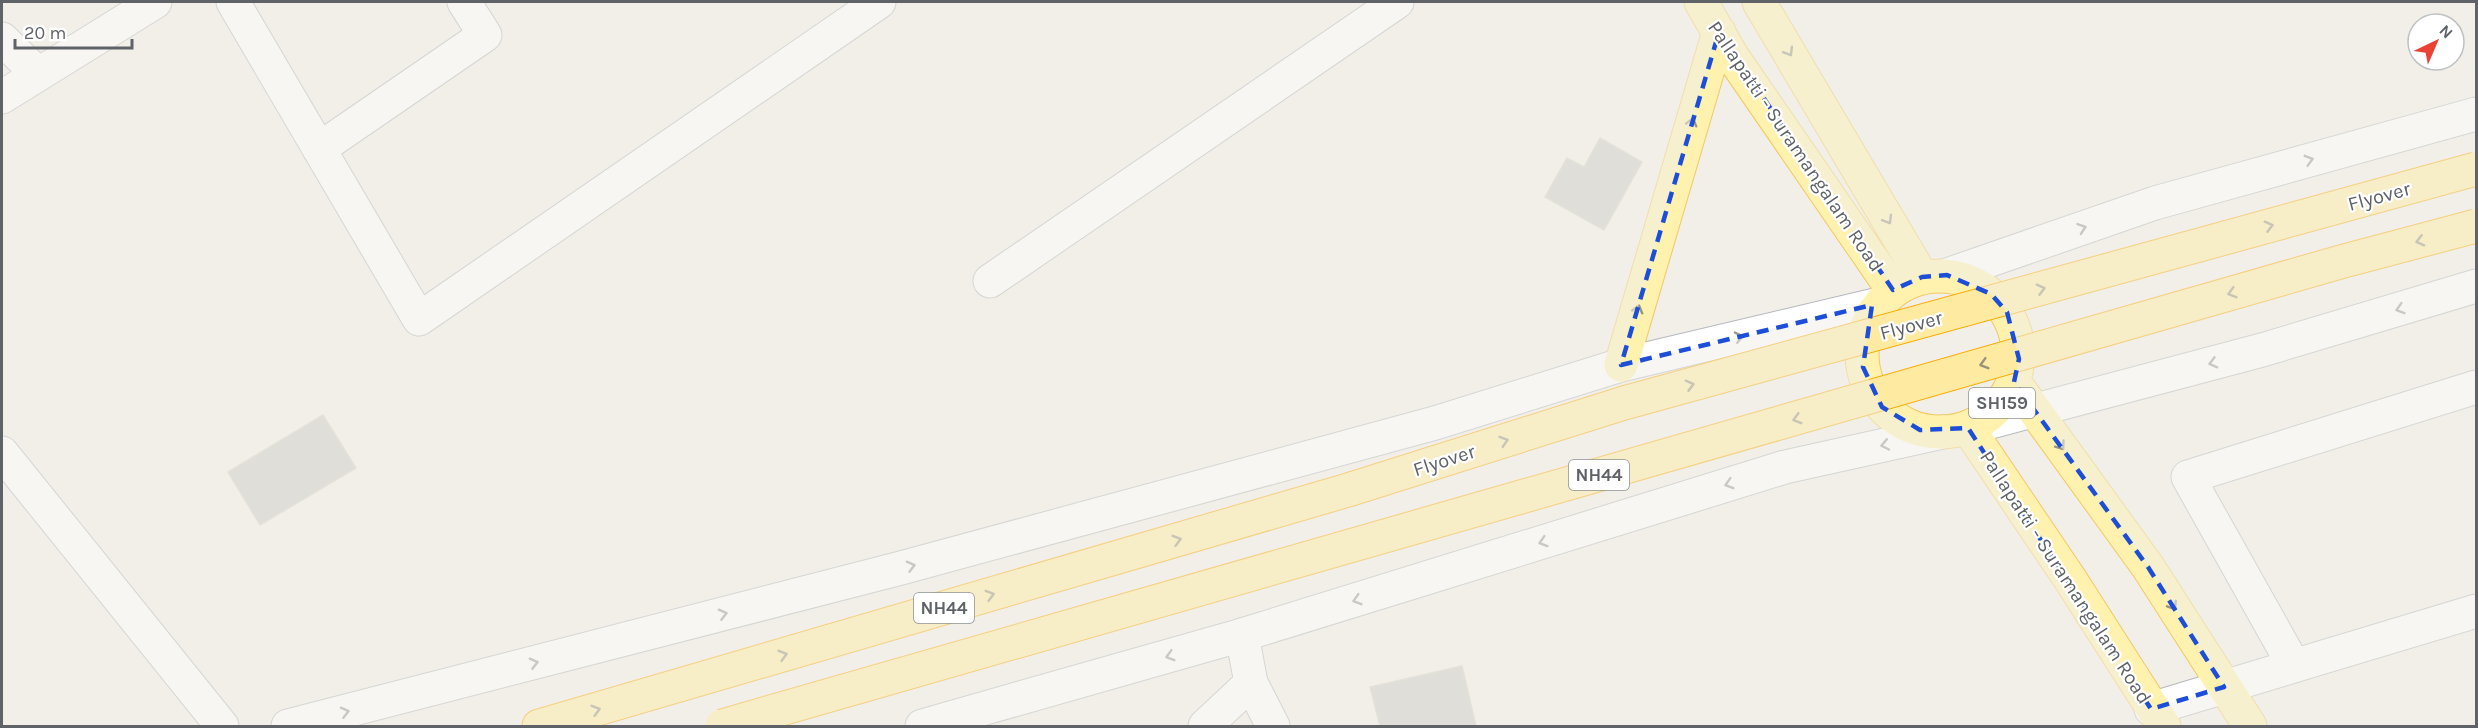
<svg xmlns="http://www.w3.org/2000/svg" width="2478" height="728" viewBox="0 0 2478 728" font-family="Karla,sans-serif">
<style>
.building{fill:#cccac5;stroke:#d6d1c6;stroke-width:1.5}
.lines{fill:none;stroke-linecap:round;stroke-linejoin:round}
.minor-casing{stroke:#b5b8bc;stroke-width:35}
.tertiary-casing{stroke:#b5b8bc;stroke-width:35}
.primary-casing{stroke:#f2c960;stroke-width:35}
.trunk-casing{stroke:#f9ab00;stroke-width:35}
.minor{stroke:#fff;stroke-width:33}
.tertiary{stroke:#fff;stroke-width:33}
.primary{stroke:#fff2af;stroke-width:33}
.trunk{stroke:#feeaa1;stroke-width:33}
.trunk-bridge-casing{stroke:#f9ab00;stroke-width:35;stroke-linecap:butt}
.trunk-bridge{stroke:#feeaa1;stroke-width:33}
.oneway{stroke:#979581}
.oneway2{stroke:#979a9d}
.oneway3{stroke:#97927c}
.marked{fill:none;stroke:#1d4ed8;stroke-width:4.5;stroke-dasharray:12 8;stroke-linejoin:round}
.labels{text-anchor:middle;stroke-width:4.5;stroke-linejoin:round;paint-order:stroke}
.shield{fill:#fff;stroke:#8f9295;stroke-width:1.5}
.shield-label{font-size:18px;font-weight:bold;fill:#5f6368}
.street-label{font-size:20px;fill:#5f6368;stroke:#fff}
</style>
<rect width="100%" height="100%" fill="#f1efe8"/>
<path class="building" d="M1600 138 1642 162 1604 230 1545 197 1567 158 1584 167Z
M323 415 356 468 260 525 228 472Z
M1462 666 1476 726H1380L1370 687Z"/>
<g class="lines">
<g class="minor-casing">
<path id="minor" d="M233 2 419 319 879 2
M2 39 38 74
M2 97 155 2
M319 149 485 35 464 2
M990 281 1397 2
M2 453 222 726
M1242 635 1251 683 1273 726
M2294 666 2188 477 2476 387
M2151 709 2476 611
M1205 726 1251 683"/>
</g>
<g class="tertiary-casing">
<path id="tertiary" d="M1947 275 2155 203 2476 114
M1968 428 2262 350 2476 286
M288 726 901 568 1435 423 1621 365 1879 304
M922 726 1242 635 1785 467 1943 432"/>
</g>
<g class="primary-casing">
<path id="primary" d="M1701 2 1732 56 1893 290
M1759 2 1922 277
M1862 354a78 78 0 1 1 156 0a78 78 0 1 1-156 0Z
M1621 365 1719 32
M2014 382 2148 567 2250 726
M1968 428 2070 579 2164 726"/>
</g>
<g class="trunk-casing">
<path id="trunk" d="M539 726 1348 490"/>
</g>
<use href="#minor" class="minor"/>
<use href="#tertiary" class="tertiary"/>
<use href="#primary" class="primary"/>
<use href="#trunk" class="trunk"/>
<g class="trunk-bridge-casing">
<path id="trunk-bridge" d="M1348 490 1624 403 2476 169
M722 726 2344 261 2476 226"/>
</g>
<use href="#trunk-bridge" class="trunk-bridge"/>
</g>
<defs><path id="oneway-chevron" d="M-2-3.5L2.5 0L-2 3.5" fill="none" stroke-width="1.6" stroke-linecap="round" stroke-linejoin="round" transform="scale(1.5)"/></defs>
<g class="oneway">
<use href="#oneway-chevron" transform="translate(1789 52) rotate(59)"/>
<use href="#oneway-chevron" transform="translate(1692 122) rotate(-74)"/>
<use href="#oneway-chevron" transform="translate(1888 220) rotate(59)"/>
<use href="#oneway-chevron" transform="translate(1638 309) rotate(-74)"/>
<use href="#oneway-chevron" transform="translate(2061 446) rotate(54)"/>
<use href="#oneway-chevron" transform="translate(2173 606) rotate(57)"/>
</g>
<g class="oneway2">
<use href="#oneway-chevron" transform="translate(2309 160) rotate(-16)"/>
<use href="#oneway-chevron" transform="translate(2082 228) rotate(-19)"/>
<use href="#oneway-chevron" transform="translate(2400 309) rotate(163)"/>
<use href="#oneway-chevron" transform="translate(1739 337) rotate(-13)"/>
<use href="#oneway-chevron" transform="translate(2213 363) rotate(165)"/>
<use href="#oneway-chevron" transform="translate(1885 445) rotate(168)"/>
<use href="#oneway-chevron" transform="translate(1729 484) rotate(163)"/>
<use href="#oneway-chevron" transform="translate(1543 542) rotate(163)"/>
<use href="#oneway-chevron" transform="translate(911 566) rotate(-15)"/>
<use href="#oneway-chevron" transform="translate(1357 600) rotate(163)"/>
<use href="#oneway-chevron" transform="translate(723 614) rotate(-14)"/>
<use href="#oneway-chevron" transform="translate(1170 656) rotate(164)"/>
<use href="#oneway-chevron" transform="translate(534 663) rotate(-14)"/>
<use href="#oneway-chevron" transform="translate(345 712) rotate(-14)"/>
</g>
<g class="oneway3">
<use href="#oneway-chevron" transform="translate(2269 226) rotate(-15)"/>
<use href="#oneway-chevron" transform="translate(2420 241) rotate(166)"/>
<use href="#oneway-chevron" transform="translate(2041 289) rotate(-15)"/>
<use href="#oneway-chevron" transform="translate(2232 293) rotate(164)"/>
<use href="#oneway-chevron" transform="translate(1984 364) rotate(164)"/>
<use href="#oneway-chevron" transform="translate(1690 385) rotate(-15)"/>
<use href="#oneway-chevron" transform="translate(1797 419) rotate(164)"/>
<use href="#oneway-chevron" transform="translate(1504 441) rotate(-18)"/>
<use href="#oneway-chevron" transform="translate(1177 540) rotate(-16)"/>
<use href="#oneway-chevron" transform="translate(990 595) rotate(-16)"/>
<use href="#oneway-chevron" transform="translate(783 655) rotate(-16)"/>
<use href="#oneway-chevron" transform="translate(596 710) rotate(-16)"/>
</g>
<path d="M0 0H2478V728H0ZM1719 32 1893 290 1922 277 1947 275 1991 294 2007 312 2019 359 2014 382 2148 567 2224 687 2151 709 1968 428 1920 430 1882 407 1863 367 1872 305 1621 365Z" fill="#f1efe8" fill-opacity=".55" fill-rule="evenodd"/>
<path class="marked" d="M1719 32 1893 290 1922 277 1947 275 1991 294 2007 312 2019 359 2014 382 2148 567 2224 687 2151 709 1968 428 1920 430 1882 407 1863 367 1872 305 1621 365Z"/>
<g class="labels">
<g class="shield">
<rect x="1969" y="388" width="66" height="30" rx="4.5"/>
<rect x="1569" y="460" width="60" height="30" rx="4.5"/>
<rect x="914" y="593" width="60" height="30" rx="4.5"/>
</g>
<g class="shield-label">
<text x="2002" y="409">SH159</text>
<text x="1599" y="481">NH44</text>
<text x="944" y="614">NH44</text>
</g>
<g class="street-label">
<text transform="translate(1796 146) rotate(56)" y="7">Pallapatti - Suramangalam Road</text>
<text transform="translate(2379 196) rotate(-15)" y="7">Flyover</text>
<text transform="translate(1911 325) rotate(-15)" y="7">Flyover</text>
<text transform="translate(1444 460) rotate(-18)" y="7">Flyover</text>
<text transform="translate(2066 577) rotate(57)" y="7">Pallapatti - Suramangalam Road</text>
</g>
</g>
<rect width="2478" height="728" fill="none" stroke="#5f6368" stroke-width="6"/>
<g transform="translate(2436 42) rotate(44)"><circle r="28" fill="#ffffff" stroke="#bfc1c3" stroke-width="1.5"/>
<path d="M0-4.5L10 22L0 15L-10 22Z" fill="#ea4335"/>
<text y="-9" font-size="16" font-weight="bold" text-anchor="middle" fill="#5f6368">N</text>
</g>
<path d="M15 39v9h117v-9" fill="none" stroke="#5f6368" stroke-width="3"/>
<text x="24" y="39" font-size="18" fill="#5f6368" stroke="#ffffff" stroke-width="4.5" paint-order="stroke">20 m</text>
</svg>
